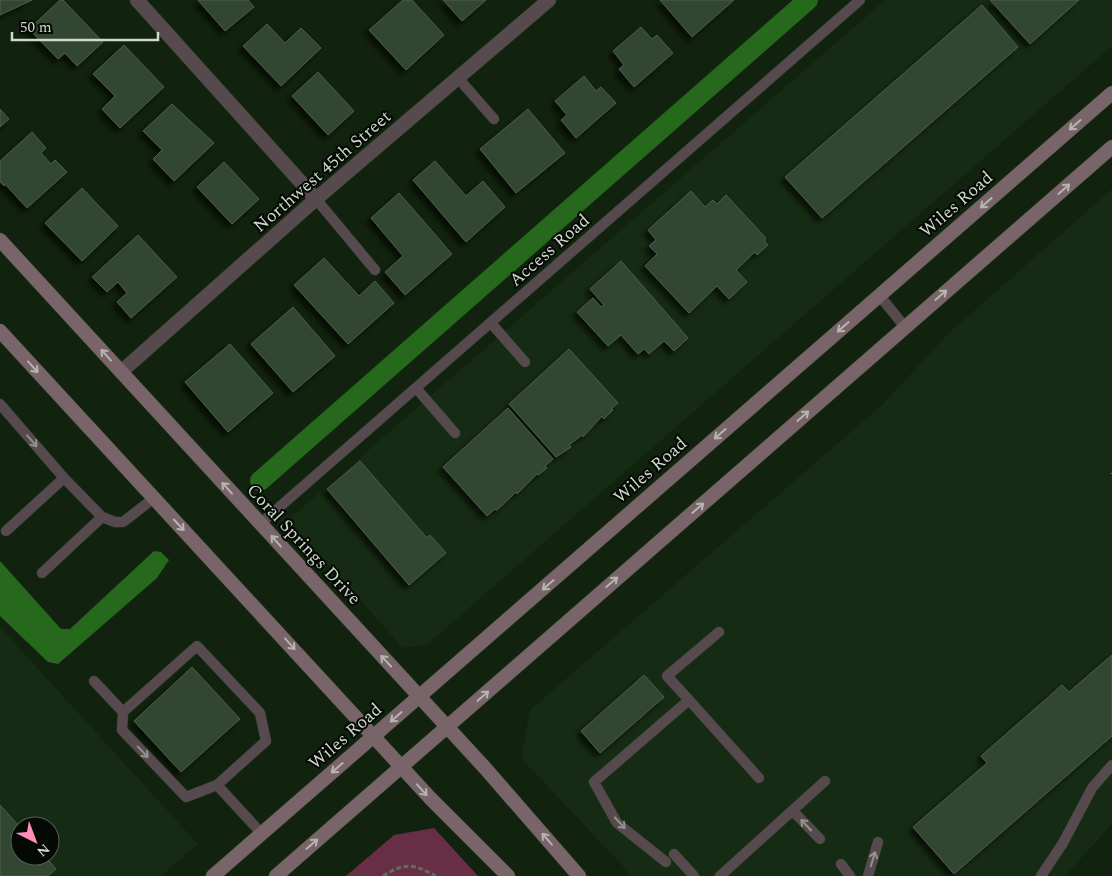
<svg xmlns="http://www.w3.org/2000/svg" width="1112" height="876" viewBox="0 0 1112 876" font-family="Spectral,serif">
<style>
.built{fill:#162b13;fill-rule:evenodd}
.green{fill:#682e45}
.water{fill:#26691d}
.lines{fill:none;stroke-linecap:round;stroke-linejoin:round}
.canal{stroke:#26691d;stroke-width:20}
.building{fill:#334631;stroke:#4c5f49;filter:url(#shadow)}
.service-casing{stroke:#2c3c29;stroke-width:11}
.minor-casing{stroke:#2c3c29;stroke-width:15}
.secondary-casing{stroke:#2c3c29;stroke-width:15}
.path{stroke:#5e6d5c;stroke-width:3;stroke-dasharray:5 2.5;stroke-linecap:butt}
.service{stroke:#574a4e;stroke-width:10}
.minor{stroke:#574a4e;stroke-width:14}
.secondary{stroke:#79646a;stroke-width:14}
.oneway{stroke:#b5b7af}
.oneway2{stroke:#93928e}
.labels{text-anchor:middle;stroke-width:4;stroke-linejoin:round;paint-order:stroke}
.street-label{font-size:18px;fill:#cfdacd;stroke:#040903}
</style>
<defs>
<filter id="shadow"><feDropShadow dx="-4.5" dy="4.5" stdDeviation="2.5" flood-color="#0009"/></filter>
</defs>
<rect width="100%" height="100%" fill="#11220e"/>
<path class="built" d="M885 0H1112V46L428 644 403 648 288 520Z
M1112 189V824L1065 876H632L521 758 530 710 883 404 949 333Z
M0 627 198 844 161 876H0ZM20 826H50V856H20Z"/>
<path class="green" d="M434 828 478 876H346L394 835Z"/>
<path class="water" d="M154 551 161 552 169 560 157 578 58 664 48 662 0 616V561L61 629H70Z"/>
<g class="lines">
<path class="canal" d="M260 481 808 0"/>
</g>
<path class="building" d="M0 0H32L0 15Z
M60 0H63L103 42 77 66 65 53 58 59 29 29Z
M198 0H248L254 7 225 31Z
M403 0H412L444 35 406 70 369 30Z
M443 0H486L462 21Z
M660 0H734L692 37Z
M990 0H1079L1030 44Z
M982 5 1018 47 822 218 785 177Z
M267 24 285 43 301 28 321 48 281 86 243 46Z
M641 27 652 39 657 35 673 53 634 87 619 69 624 65 613 51Z
M124 45 164 87 120 128 102 109 115 96 93 74Z
M318 72 354 111 328 135 292 96Z
M584 76 596 91 601 87 616 103 576 138 561 120 567 115 555 101Z
M172 104 214 143 174 181 153 159 162 150 143 131Z
M0 109 9 119 0 127Z
M528 109 565 153 516 193 480 149Z
M32 132 46 148 41 153 51 164 55 160 67 172 27 208 5 184 4 186 0 182V161Z
M435 161 466 196 483 181 505 207 466 242 413 180Z
M224 162 259 199 232 224 197 187Z
M82 188 118 226 82 261 45 223Z
M691 191 705 207 713 200 717 204 726 195 765 237V242L768 245 757 255 755 252 736 270 747 282 729 299 717 286 689 313 645 266 657 254 649 246 656 240 648 230Z
M399 193 452 254 405 295 385 272 403 256 371 218Z
M138 235 177 277 131 318 117 302 127 293 118 282 107 292 92 277Z
M324 258 359 296 375 281 394 303 348 344 294 285Z
M621 261 688 338 674 351 664 341 649 354 644 349 638 354 621 335 608 346 577 312 593 298 601 307 604 305 590 289Z
M293 307 335 356 293 392 251 344Z
M230 344 273 393 228 432 185 382Z
M569 349 618 403 611 409 613 410 604 419 602 416 583 437 582 435 569 445 571 447 556 457 509 404Z
M508 408 553 459 545 466 547 468 538 475 537 474 517 494 516 492 497 510 495 509 487 516 443 467Z
M360 461 427 538 430 535 446 553 409 585 327 489Z
M1112 655V736L954 874 913 827 987 763 981 756 1062 685 1069 692Z
M192 667 240 719 181 772 134 721Z
M644 675 664 697 600 753 581 731Z
M0 805 20 827V856H45L56 869 48 876H0Z"/>
<g class="lines">
<g class="service-casing">
<path id="service" d="M458 78 494 119
M316 199 375 270
M879 295 905 327
M491 323 525 362
M416 388 455 433
M0 404 64 478 102 517 115 522H123L154 498
M260 524 860 0
M6 531 64 478
M42 573 102 517
M94 681 123 712 197 646 260 713 266 741 217 785 262 834
M689 700 667 676 719 632
M123 712 122 730 186 797 217 785
M793 811 820 839
M674 854 694 876
M666 862 617 823 594 782 689 700 759 778
M841 864 850 876
M720 876 825 781
M868 876 878 842
M1041 876 1063 843 1092 788 1112 765"/>
</g>
<g class="minor-casing">
<path id="minor" d="M137 0 316 199
M121 372 316 199 549 0"/>
</g>
<g class="secondary-casing">
<path id="secondary" d="M0 240 485 768 579 876
M0 331 431 799 508 876
M213 876 1112 93
M276 876 1112 147"/>
</g>
<path class="path" d="M1112 473V474
M383 876C406 862 413 864 436 876"/>
<use href="#service" class="service"/>
<use href="#minor" class="minor"/>
<use href="#secondary" class="secondary"/>
</g>
<defs><path id="oneway-shaft" d="M-6 0H5M1.5-3L5.5 0L1.5 3" fill="none" stroke-width="1.6" stroke-linecap="round" stroke-linejoin="round" transform="scale(1.25)"/></defs>
<g class="oneway">
<use href="#oneway-shaft" transform="translate(1075 125) rotate(139)"/>
<use href="#oneway-shaft" transform="translate(1064 189) rotate(-41)"/>
<use href="#oneway-shaft" transform="translate(986 203) rotate(139)"/>
<use href="#oneway-shaft" transform="translate(941 295) rotate(-41)"/>
<use href="#oneway-shaft" transform="translate(843 327) rotate(139)"/>
<use href="#oneway-shaft" transform="translate(106 355) rotate(-132)"/>
<use href="#oneway-shaft" transform="translate(33 367) rotate(48)"/>
<use href="#oneway-shaft" transform="translate(803 416) rotate(-41)"/>
<use href="#oneway-shaft" transform="translate(720 434) rotate(139)"/>
<use href="#oneway-shaft" transform="translate(227 488) rotate(-132)"/>
<use href="#oneway-shaft" transform="translate(698 508) rotate(-41)"/>
<use href="#oneway-shaft" transform="translate(179 525) rotate(47)"/>
<use href="#oneway-shaft" transform="translate(276 541) rotate(-132)"/>
<use href="#oneway-shaft" transform="translate(612 582) rotate(-41)"/>
<use href="#oneway-shaft" transform="translate(548 585) rotate(139)"/>
<use href="#oneway-shaft" transform="translate(290 644) rotate(48)"/>
<use href="#oneway-shaft" transform="translate(386 661) rotate(-133)"/>
<use href="#oneway-shaft" transform="translate(483 696) rotate(-41)"/>
<use href="#oneway-shaft" transform="translate(396 717) rotate(139)"/>
<use href="#oneway-shaft" transform="translate(337 768) rotate(139)"/>
<use href="#oneway-shaft" transform="translate(422 790) rotate(48)"/>
<use href="#oneway-shaft" transform="translate(547 839) rotate(-131)"/>
<use href="#oneway-shaft" transform="translate(312 844) rotate(-41)"/>
</g>
<g class="oneway2">
<use href="#oneway-shaft" transform="translate(32 441) rotate(49)"/>
<use href="#oneway-shaft" transform="translate(143 752) rotate(46)"/>
<use href="#oneway-shaft" transform="translate(620 823) rotate(47)"/>
<use href="#oneway-shaft" transform="translate(806 825) rotate(-133)"/>
<use href="#oneway-shaft" transform="translate(873 859) rotate(-73)"/>
</g>
<g class="labels">
<g class="street-label">
<text transform="translate(322 171) rotate(-41)" y="6">Northwest 45th Street</text>
<text transform="translate(956 204) rotate(-41)" y="6">Wiles Road</text>
<text transform="translate(549 250) rotate(-41)" y="6">Access Road</text>
<text transform="translate(650 470) rotate(-41)" y="6">Wiles Road</text>
<text transform="translate(304 544) rotate(47)" y="6">Coral Springs Drive</text>
<text transform="translate(345 736) rotate(-41)" y="6">Wiles Road</text>
</g>
</g>
<g transform="translate(35 841) rotate(138)"><circle r="24" fill="#040903" stroke="#555d54"/>
<path d="M0-4L9 19L0 12L-9 19Z" fill="#ff8eb9"/>
<text y="-8" font-size="14" font-weight="bold" text-anchor="middle" fill="#cfdacd">N</text>
</g>
<path d="M12 32v8h146v-8" fill="none" stroke="#cfdacd" stroke-width="2.5"/>
<text x="20" y="32" font-size="15" fill="#cfdacd" stroke="#040903" stroke-width="4" paint-order="stroke">50 m</text>
</svg>
